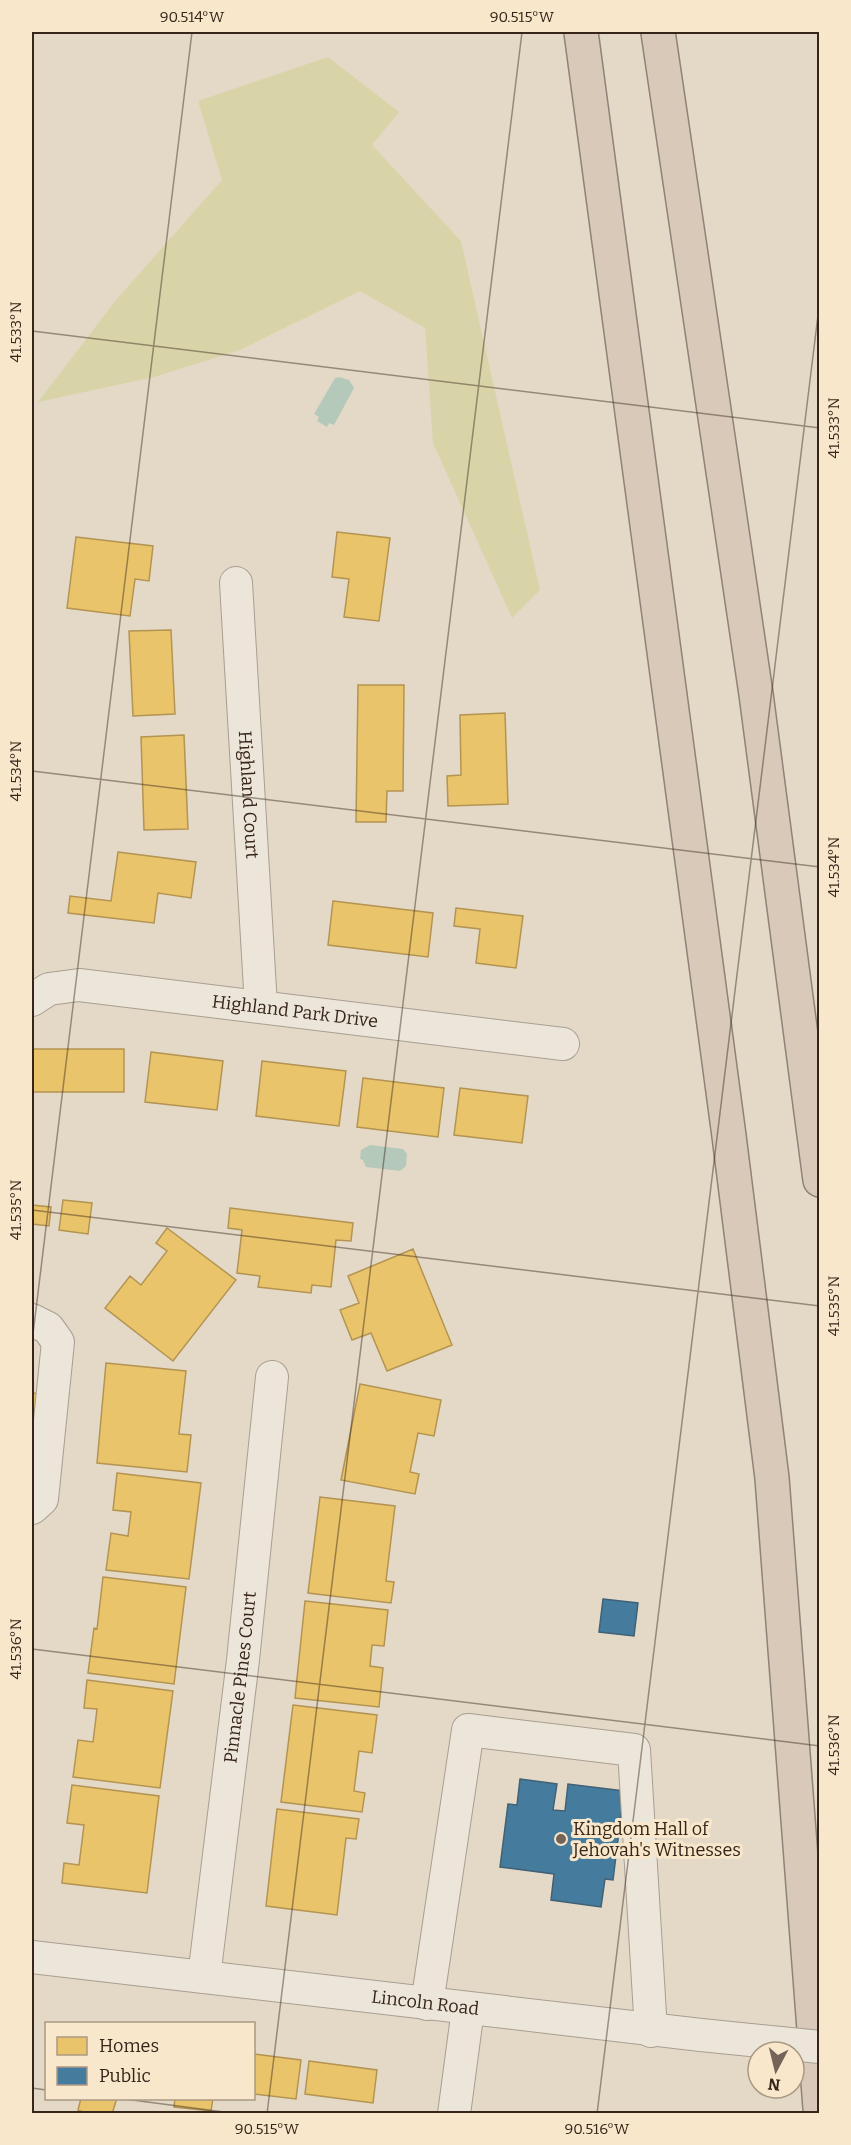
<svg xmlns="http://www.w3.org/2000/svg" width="851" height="2145" viewBox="0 0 851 2145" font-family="Bitter,serif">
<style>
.green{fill:#d8d4a8}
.water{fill:#b4c9ba}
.homes{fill:#e9c46a;stroke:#b49452;stroke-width:1.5}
.public{fill:#457b9d;stroke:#416176;stroke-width:1.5}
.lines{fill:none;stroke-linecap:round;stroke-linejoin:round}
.minor-casing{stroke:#a99e91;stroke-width:34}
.highway-casing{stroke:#8e8378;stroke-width:36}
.minor{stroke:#ece5da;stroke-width:32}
.highway{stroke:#d8c9b8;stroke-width:33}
.minor-bridge-casing{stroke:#a99e91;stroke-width:34;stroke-linecap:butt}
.minor-bridge{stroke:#ece5da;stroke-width:32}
.ticks{fill:none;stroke:#37251a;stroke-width:1.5;stroke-opacity:0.45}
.poi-dot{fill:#746457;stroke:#f8e7cb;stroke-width:2}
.labels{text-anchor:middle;stroke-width:6;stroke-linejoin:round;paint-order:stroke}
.street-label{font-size:18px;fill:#37251a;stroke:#f8e7cb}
.poi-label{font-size:18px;fill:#37251a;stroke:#f8e7cb;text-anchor:start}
.neatline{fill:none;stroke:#37251a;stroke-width:2}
.ticks-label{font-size:15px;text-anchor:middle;fill:#37251a}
</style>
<rect width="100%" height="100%" fill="#e4d9c7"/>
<path class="green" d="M328 57 399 112 372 145 461 241 540 590 512 618 433 443 425 328 360 291 240 350 154 377 38 402 116 300 222 180 198 101Z"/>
<path class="water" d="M339 377 349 380 354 388 334 425 329 423 327 427 317 421 319 417 314 414 335 378Z
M370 1145 403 1149 407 1154 406 1166 400 1171 366 1167 363 1160 360 1159 361 1150Z"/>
<path class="homes" d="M337 532 390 538 379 621 344 617 349 579 332 577Z
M76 537 153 546 149 581 135 579 130 616 67 608Z
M171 630 175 714 133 716 129 631Z
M358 685H404L403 791H387L386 822H356Z
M505 713 508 804 448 806 447 776 461 775 460 715Z
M184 735 188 829 144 830 141 737Z
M118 852 196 862 191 898 158 893 154 923 68 913 70 896 111 901Z
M333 901 433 913 428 957 328 945Z
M456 908 523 916 516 968 476 963 480 929 454 926Z
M32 1049H124V1092H33Z
M151 1052 223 1061 217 1110 145 1102Z
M262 1061 346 1071 339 1126 256 1116Z
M363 1078 444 1088 438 1137 357 1127Z
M460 1088 528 1096 522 1143 454 1135Z
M63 1200 92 1203 88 1234 59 1230Z
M32 1205 51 1207 49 1226 32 1224Z
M230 1208 353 1223 351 1241 336 1240 331 1287 312 1285 311 1293 258 1287 260 1276 237 1273 242 1230 228 1228Z
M167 1228 236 1280 173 1361 105 1308 130 1276 141 1285 167 1251 156 1243Z
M413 1249 452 1345 387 1371 371 1333 352 1340 340 1310 359 1303 348 1276Z
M106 1363 186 1371 179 1434 191 1435 187 1472 97 1463Z
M360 1384 441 1400 434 1436 418 1433 410 1472 419 1474 415 1494 341 1480Z
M32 1393 43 1394 37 1440 32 1439Z
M117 1473 201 1483 189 1579 106 1570 111 1533 128 1536 131 1512 113 1510Z
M320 1497 395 1506 386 1581 394 1582 391 1603 308 1593Z
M103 1577 186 1587 174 1684 88 1673 94 1628 97 1629Z
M305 1601 388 1610 384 1646 372 1645 370 1666 383 1668 379 1707 295 1698Z
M87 1680 173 1691 160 1788 73 1777 78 1740 93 1742 97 1709 84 1708Z
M293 1705 377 1715 372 1753 359 1751 354 1791 365 1793 362 1812 281 1802Z
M72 1785 159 1796 147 1893 62 1883 64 1863 79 1865 84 1825 67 1823Z
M277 1809 359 1819 356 1839 346 1838 337 1915 266 1906Z
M254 2054 301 2060 296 2099 254 2094Z
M309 2061 377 2070 373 2103 305 2094Z
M81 2098H117L112 2114H88L78 2110Z
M175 2098H213L211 2111 174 2107Z"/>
<path class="public" d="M603 1599 638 1603 634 1636 599 1632Z
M520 1779 557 1784 553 1810 565 1811 568 1784 624 1791 613 1880 605 1879 601 1907 551 1900 554 1874 500 1867 508 1804 517 1805Z"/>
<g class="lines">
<g class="minor-casing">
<g id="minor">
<path id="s1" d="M236 583 261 1006"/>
<path id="s2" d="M32 1000 49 989 79 985 563 1044"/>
<path d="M32 1320 48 1328 58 1342 42 1499 32 1508"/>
<path id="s3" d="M32 1957 701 2035"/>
<path id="s4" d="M204 1977 243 1660 272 1377"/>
<path d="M427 2004 468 1730 634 1750 651 2031"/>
<path d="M454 2114 468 2009"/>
</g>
</g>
<g class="highway-casing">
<path id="highway" d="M581 32 729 1136 772 1478 820 2108
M658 32 756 694 820 1180"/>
</g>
<use href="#minor" class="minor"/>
<use href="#highway" class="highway"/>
<g class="minor-bridge-casing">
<path id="minor-bridge" d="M701 2035 820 2047"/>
</g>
<use href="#minor-bridge" class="minor-bridge"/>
</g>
<path class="ticks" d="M32 331 820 428M32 771 820 867M32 1210 820 1306M32 1342 192 32M32 1649 820 1746M32 2088 46 2090M117 2098 239 2114M267 2114 522 32M597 2114 820 299"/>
<circle class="poi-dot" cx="561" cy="1839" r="6"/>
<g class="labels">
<g class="street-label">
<text dy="6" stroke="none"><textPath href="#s1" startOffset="212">Highland Court</textPath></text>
<text dy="6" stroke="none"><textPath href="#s2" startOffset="268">Highland Park Drive</textPath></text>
<text dy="6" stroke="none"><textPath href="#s4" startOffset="302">Pinnacle Pines Court</textPath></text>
<text dy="6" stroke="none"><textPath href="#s3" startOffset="396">Lincoln Road</textPath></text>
</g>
<g class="poi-label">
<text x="573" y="1835">Kingdom Hall of<tspan x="573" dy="21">Jehovah's Witnesses</tspan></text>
</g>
</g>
<rect width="851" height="2145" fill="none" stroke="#f8e7cb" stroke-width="66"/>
<rect x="45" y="2022" width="210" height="78" fill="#f8e7cb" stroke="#ab9984" stroke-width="1.5"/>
<rect x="57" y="2037" width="30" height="18" fill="#e9c46a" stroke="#ab9984" stroke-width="1.5"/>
<text x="99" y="2052" font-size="18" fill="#37251a">Homes</text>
<rect x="57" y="2067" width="30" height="18" fill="#457b9d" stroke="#ab9984" stroke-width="1.5"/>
<text x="99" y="2082" font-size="18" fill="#37251a">Public</text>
<g transform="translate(776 2070) rotate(187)"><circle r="28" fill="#f8e7cb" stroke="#ab9984" stroke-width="1.5"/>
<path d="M0-4.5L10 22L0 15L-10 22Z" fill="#746457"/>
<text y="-9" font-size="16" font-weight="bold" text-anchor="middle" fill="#37251a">N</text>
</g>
<rect x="33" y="33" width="785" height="2079" class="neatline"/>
<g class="ticks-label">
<text x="192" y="22">90.514°W</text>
<text x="522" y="22">90.515°W</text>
<text transform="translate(16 332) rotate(-90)" y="5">41.533°N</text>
<text transform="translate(834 428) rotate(-90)" y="5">41.533°N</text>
<text transform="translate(16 771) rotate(-90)" y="5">41.534°N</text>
<text transform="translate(834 867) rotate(-90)" y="5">41.534°N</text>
<text transform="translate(16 1210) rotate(-90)" y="5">41.535°N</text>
<text transform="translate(834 1306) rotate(-90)" y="5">41.535°N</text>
<text transform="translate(16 1649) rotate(-90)" y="5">41.536°N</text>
<text transform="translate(834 1745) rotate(-90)" y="5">41.536°N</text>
<text x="267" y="2134">90.515°W</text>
<text x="597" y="2134">90.516°W</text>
</g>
</svg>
